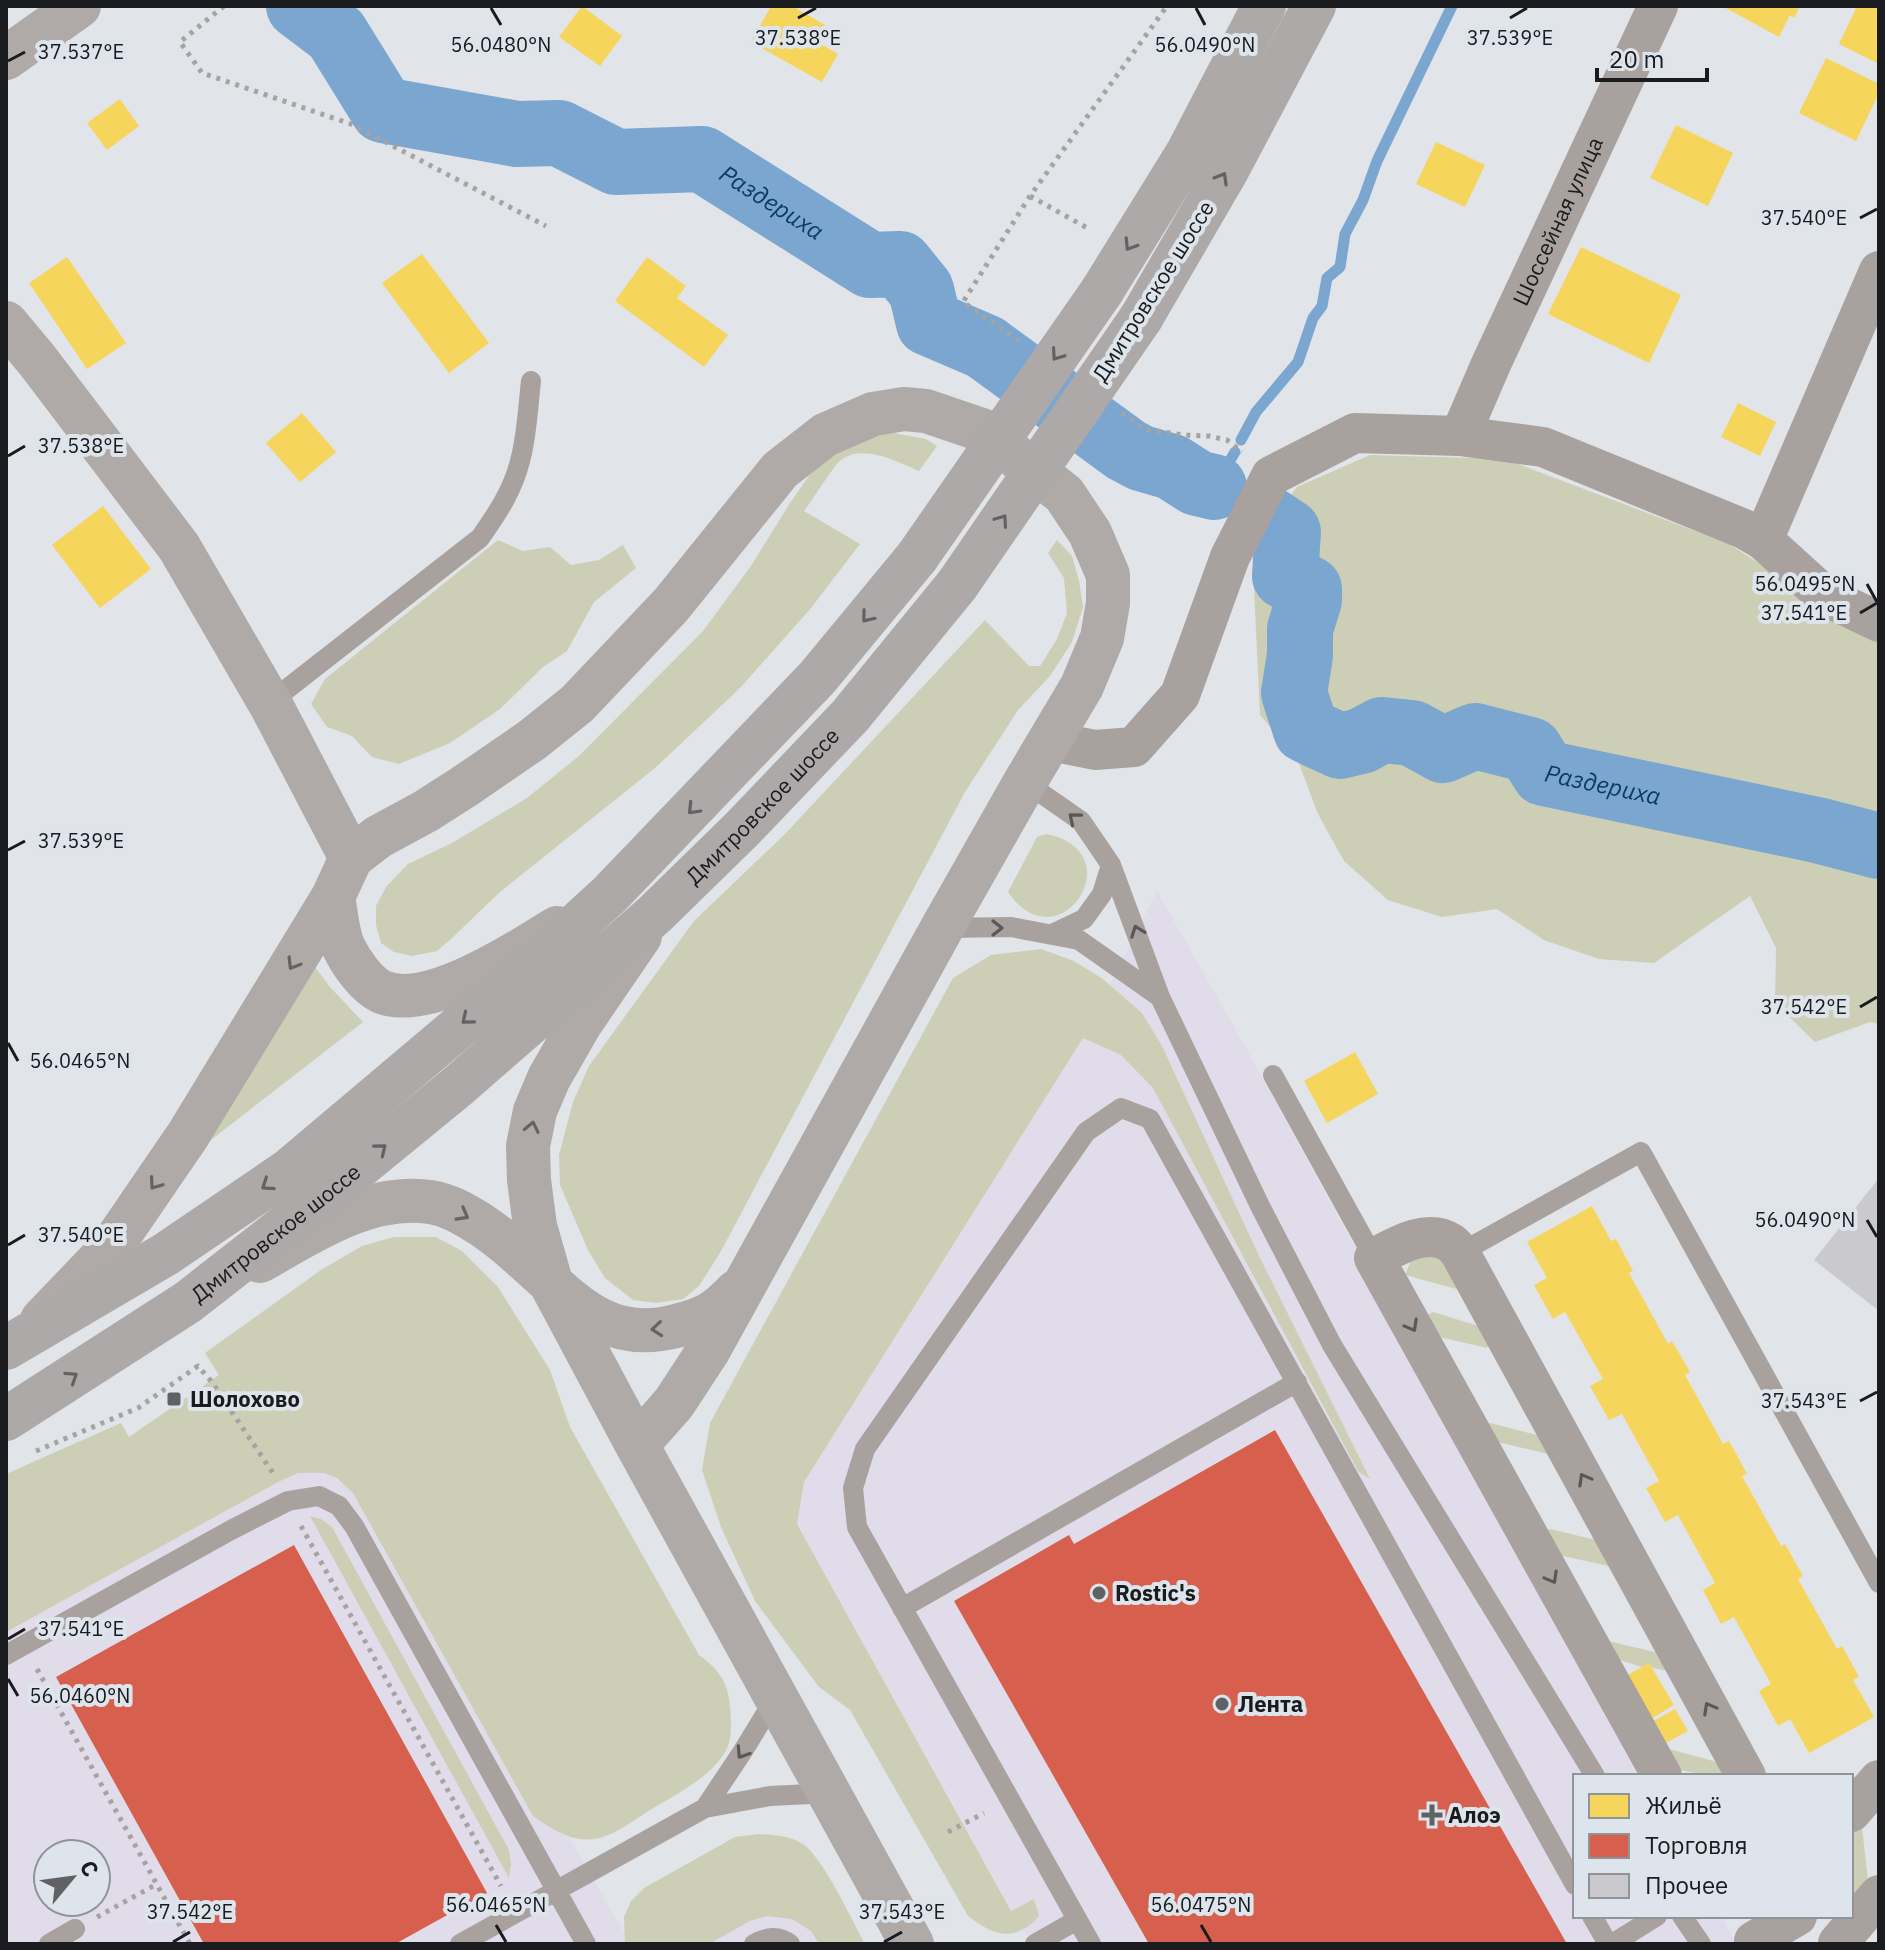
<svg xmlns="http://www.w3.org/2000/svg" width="1885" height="1950" viewBox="0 0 1885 1950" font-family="'IBM Plex Sans',sans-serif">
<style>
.commercial{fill:#e0dce9;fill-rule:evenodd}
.green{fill:#cccfb5}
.homes{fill:#f6d55c}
.shops{fill:#d6604d}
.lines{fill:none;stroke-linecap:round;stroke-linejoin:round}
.stream{stroke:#7aa6cf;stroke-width:11}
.river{stroke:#7aa6cf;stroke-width:66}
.building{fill:#cacace}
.path{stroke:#a6a3a2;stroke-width:5;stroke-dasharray:4 6;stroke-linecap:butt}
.lane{stroke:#a8a19d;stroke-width:20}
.street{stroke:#a8a19d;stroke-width:40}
.secondary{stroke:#afaaa7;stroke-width:44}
.highway{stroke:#ada9a8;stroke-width:44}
.highway-bridge{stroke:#ada9a8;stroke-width:44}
.oneway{stroke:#636263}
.oneway2{stroke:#595757}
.oneway3{stroke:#646262}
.ticks{fill:none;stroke:#191b1e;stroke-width:3}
.poi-dot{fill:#5f6165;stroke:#dee4eb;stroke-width:3}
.labels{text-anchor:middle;stroke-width:8;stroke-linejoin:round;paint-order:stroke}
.street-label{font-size:22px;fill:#191b1e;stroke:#dee4eb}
.poi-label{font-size:22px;font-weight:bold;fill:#191b1e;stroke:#dee4eb;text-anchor:start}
.water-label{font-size:24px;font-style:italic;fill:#0d3c61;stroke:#dee4eb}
.ticks-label{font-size:20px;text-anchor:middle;fill:#191b1e;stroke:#dee4eb;stroke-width:8;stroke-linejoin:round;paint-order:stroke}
</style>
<rect width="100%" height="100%" fill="#e1e4e8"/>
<path class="commercial" d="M1157 891 1247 1050 1644 1776H1575V1916H1721L1736 1944H1031L1012 1912 797 1524 804 1482 1083 1038Z
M334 1443 556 1832 569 1837 624 1933 626 1944H6V1626ZM48 1854H96V1902H48Z
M766 1916 792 1919 811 1931 819 1944H709L750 1921Z"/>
<path class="green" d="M888 432 926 439 937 446 919 471C898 462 863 443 841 460 833 466 812 501 804 511L860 544 811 608 739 689 655 768 500 892 451 939 437 951 412 956 394 952 381 943 376 925V906L386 887 408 864 452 843 527 798 579 756 703 631 751 566 790 503 820 460 850 440Z
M1370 455 1505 459 1729 544 1854 624 1879 635V1024L1870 1022 1815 1042 1775 1003 1776 948 1750 896 1654 963 1599 959 1544 940 1497 909 1442 917 1388 900 1344 861 1318 814 1297 758 1260 715 1252 546 1297 487Z
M498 540 523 551 550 547 571 565 599 560 623 545 636 568 594 602 567 651 543 667 500 709 450 743 399 764 372 757 352 736 327 727 311 704 325 679Z
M1057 540 1072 556 1079 581 1083 607 1072 642 1050 676 1018 710 965 792 720 1253 699 1286 683 1299 656 1303 633 1300 605 1278 588 1250 560 1185 559 1155 573 1102 589 1066 694 921 785 834 985 620 1029 666H1040L1057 639 1067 613 1064 578 1048 553Z
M1046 834C1135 851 1059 967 1008 892L1037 837Z
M1041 949 1074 961 1103 979 1142 1013 1162 1046 1258 1254 1370 1479 1358 1471 1153 1088 1121 1055 1083 1038 804 1482 797 1524 1011 1911 1034 1899 1039 1916C1015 1943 994 1936 968 1916L850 1710 819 1687 755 1601 721 1527 702 1470 710 1423 953 978 991 955Z
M312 963 330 987 363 1022 198 1150Z
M394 1237H436L462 1251 498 1287 550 1370 570 1427 699 1655C718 1669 728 1681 730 1706 731 1717 732 1731 729 1743 720 1773 675 1795 650 1810 634 1820 614 1836 595 1839 570 1842 552 1829 533 1816L353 1493 337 1478 324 1473H298L278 1482 6 1632V1474L121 1423 129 1437 219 1375 205 1353 321 1270 362 1246Z
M1436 1252 1464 1291 1405 1275 1412 1258Z
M1433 1312 1485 1328 1492 1340 1487 1348 1431 1335 1423 1318Z
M1490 1423 1545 1437 1549 1454 1489 1440 1483 1428Z
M310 1516 321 1519 332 1527 509 1850 511 1864 509 1878Z
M1550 1529 1604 1542 1614 1560 1608 1566 1550 1553 1543 1534Z
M1608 1641 1667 1655 1673 1672 1653 1668 1649 1663 1642 1667 1607 1656Z
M1669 1749 1728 1765 1731 1776H1708L1671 1768Z
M1861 1818 1869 1890 1851 1899V1830Z
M758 1834C772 1835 788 1835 801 1843 821 1853 853 1922 865 1944H819L811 1931 792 1919 766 1916 750 1921 709 1944H625L624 1917 631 1901 644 1888 735 1837Z"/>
<path class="homes" d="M582 6 622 36 600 66 559 37Z
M771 6H792L825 25 816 41 838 54 822 82 751 42Z
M1722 6H1800L1794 18 1790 15 1779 37Z
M1857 6H1879V64L1839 44Z
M1826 58 1879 84V93L1856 141 1799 113Z
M120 99 139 126 107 150 87 123Z
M1676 125 1733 153 1708 206 1650 178Z
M1436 142 1485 165 1465 207 1416 184Z
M1581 247 1681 295 1649 363 1548 314Z
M422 254 489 343 449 373 382 283Z
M67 257 126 343 87 369 29 283Z
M647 257 686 286 677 298 728 335 704 367 615 301Z
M1738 403 1776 422 1760 456 1721 437Z
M302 413 336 452 300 482 266 443Z
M103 506 151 569 100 608 52 545Z
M1355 1052 1378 1094 1327 1123 1304 1081Z
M1592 1206 1611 1241 1616 1239 1633 1271 1629 1273 1668 1344 1672 1341 1690 1372 1685 1375 1723 1444 1729 1441 1738 1457 1747 1474 1742 1476 1781 1546 1785 1544 1803 1576 1798 1579 1837 1649 1842 1646 1859 1677 1853 1680 1874 1717 1809 1753 1790 1719 1778 1726 1759 1691 1771 1684 1734 1617 1721 1624 1703 1590 1715 1583 1678 1515 1665 1522 1646 1488 1659 1481 1622 1414 1609 1420 1590 1386 1603 1379 1565 1312 1553 1319 1534 1285 1547 1278 1527 1242Z
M1649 1663 1674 1705 1649 1720 1624 1677Z
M1675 1709 1688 1731 1662 1745 1650 1723Z"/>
<path class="shops" d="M1275 1430 1567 1944H1149L954 1601 1069 1535 1074 1544Z
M294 1545 487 1893 395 1944H204L56 1677Z"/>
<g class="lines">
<path class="stream" d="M1241 440 1256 412 1298 362 1313 318 1322 306 1327 278 1340 267 1345 234 1363 200 1377 161 1452 6
M1214 487 1235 452"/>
<g class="river">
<path id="s1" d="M299 6 336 34 383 110 517 134 559 133 616 162 702 159 870 265 900 264 921 290 929 323 985 347 1126 450 1141 458 1172 467 1197 483 1214 487"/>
<path id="s2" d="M1264 516 1288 532 1285 576 1309 589V600L1300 629V655L1294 693 1306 730 1340 746 1361 741 1382 730 1412 733 1443 750 1475 736 1530 750 1544 773 1817 830 1879 846"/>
</g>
</g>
<path class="building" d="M1879 1178V1311L1814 1260Z"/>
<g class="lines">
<path class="path" d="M224 6 180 42 202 73 351 124 546 226
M1030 196 1089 229
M1019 341 963 302 1030 196 1167 6
M1122 413 1144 429 1183 435 1209 436 1227 440 1242 452
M36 1451 138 1408 198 1366 211 1381 275 1476
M301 1526 501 1886
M37 1669 190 1944
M948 1832 984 1813
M97 1917 157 1884"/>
<path class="lane" d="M269 703 480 538C497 514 513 490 520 461 527 436 528 407 531 381
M1025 782 1081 821 1111 865 1160 997 1261 1208 1332 1345 1595 1776
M942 928 1011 927 1079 940 1160 997
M1052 934 1084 919 1102 894 1111 865
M1273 1075 1374 1258
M1460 1253 1641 1152 1879 1583
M902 1608 1297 1382
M6 1655 231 1530 288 1501 319 1496 339 1506 354 1526 586 1944
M705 1808 743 1751 776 1697
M1592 1916 1608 1944
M1682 1916 1701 1944
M49 1944 75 1929
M460 1944 705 1808 770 1796 830 1793
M754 1944C767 1937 778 1935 790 1944
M1035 1944 1077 1920
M1091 1944 857 1527 853 1488 865 1449 1086 1132 1121 1108 1150 1119 1575 1885
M1612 1944 1657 1916"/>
<g class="street">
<path id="s3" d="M1460 436 1491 364 1658 6"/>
<path d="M1763 540 1879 271"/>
<path d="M1051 741 1095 750 1134 747 1180 695 1230 557 1271 476 1355 433 1460 436 1543 447 1744 529 1763 540 1825 596 1879 622"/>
<path d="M1662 1776 1374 1258C1395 1247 1427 1227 1451 1243 1454 1245 1457 1249 1460 1253L1746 1776"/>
<path d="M1851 1812 1879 1780"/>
<path d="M1754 1941 1797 1916"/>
<path d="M1838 1943 1879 1895"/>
</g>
<path class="secondary" d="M6 58 79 6
M6 323 37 360 179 547 272 707 351 858
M333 897C336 912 337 931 343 946 350 961 366 985 382 992 428 1011 519 952 557 928
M640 936 580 1024 549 1078 535 1111 528 1146 529 1180 535 1226 552 1286 637 1445 912 1944
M260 1261C311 1232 369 1193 430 1202 449 1205 464 1214 480 1224 495 1234 510 1246 523 1258 570 1299 605 1345 676 1326 705 1319 716 1313 737 1291
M42 1320 110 1249 188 1135 333 897 351 858 378 837 426 811 465 786 532 740 577 704 671 605 780 470 825 435 873 414 904 409 926 411 982 430 1064 494 1090 533 1108 575V603L1102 638 1082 686 1025 782 942 928 708 1351 674 1403 637 1445"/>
<g class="highway">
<path d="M1102 291 1188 152 1264 6"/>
<path d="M1141 318 1226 172 1314 6"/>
<path d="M6 1348 166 1254 288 1171 537 961 610 894 817 678 917 557"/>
<path id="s4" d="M6 1419 188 1302 320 1199 458 1086 655 914 742 829 850 716 957 585"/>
</g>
<path class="highway-bridge" d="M917 557 1102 291
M957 585 1141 318"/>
</g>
<defs><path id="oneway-chevron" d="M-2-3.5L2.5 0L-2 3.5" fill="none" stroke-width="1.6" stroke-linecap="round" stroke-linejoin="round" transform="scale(2)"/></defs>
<g class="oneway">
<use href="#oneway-chevron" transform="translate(1222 178) rotate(-60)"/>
<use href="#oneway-chevron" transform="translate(1130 245) rotate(122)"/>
<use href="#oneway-chevron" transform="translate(1057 355) rotate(125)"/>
<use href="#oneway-chevron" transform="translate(1002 520) rotate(-55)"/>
<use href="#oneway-chevron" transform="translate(867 617) rotate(129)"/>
<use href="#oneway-chevron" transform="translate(693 809) rotate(134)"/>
<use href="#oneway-chevron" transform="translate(467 1019) rotate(140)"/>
<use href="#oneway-chevron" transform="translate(381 1149) rotate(-39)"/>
<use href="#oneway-chevron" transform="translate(267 1185) rotate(146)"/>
<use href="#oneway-chevron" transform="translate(72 1377) rotate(-33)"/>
</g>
<g class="oneway2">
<use href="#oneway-chevron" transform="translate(1074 818) rotate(-140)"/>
<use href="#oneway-chevron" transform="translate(997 928)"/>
<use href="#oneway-chevron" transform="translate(1137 931) rotate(-110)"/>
<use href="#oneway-chevron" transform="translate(1412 1326) rotate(61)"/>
<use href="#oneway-chevron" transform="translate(1584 1479) rotate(-119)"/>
<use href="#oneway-chevron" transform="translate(1552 1578) rotate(61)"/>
<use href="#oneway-chevron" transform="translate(1709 1708) rotate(-119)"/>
<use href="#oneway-chevron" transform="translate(742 1753) rotate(123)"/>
</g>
<g class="oneway3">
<use href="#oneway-chevron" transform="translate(293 964) rotate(121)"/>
<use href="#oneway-chevron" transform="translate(532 1127) rotate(-78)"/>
<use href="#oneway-chevron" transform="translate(155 1184) rotate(125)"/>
<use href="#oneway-chevron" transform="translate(463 1215) rotate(29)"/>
<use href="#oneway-chevron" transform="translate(657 1329) rotate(175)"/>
</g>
<path class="ticks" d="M491 8 501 25M1196 8 1205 25M798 18 816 8M1510 18 1527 8M8 61 25 52M1860 218 1877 209M8 456 25 446M1867 584 1877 602M1860 613 1877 603M8 850 25 841M1860 1007 1877 997M8 1043 18 1061M1867 1220 1877 1237M8 1245 25 1235M1860 1401 1877 1392M8 1639 25 1629M8 1679 18 1696M496 1925 506 1942M1201 1925 1211 1942M173 1942 190 1932M884 1942 902 1932"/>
<g class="poi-dot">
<rect x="166" y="1391" width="16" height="16" rx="4"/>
<circle cx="1099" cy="1593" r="8"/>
<circle cx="1222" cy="1704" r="8"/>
<path d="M1428 1803h8v8h8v8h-8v8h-8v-8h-8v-8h8z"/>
</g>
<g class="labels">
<g class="street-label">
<text dy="8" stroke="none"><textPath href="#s3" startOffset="236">Шоссейная улица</textPath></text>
<text transform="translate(1153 291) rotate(-58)" y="8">Дмитровское шоссе</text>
<text dy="8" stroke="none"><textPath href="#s4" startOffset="976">Дмитровское шоссе</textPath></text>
<text dy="8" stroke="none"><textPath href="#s4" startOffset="328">Дмитровское шоссе</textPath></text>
</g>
<g class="poi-label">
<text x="190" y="1407">Шолохово</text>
<text x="1115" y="1601">Rostic's</text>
<text x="1238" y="1712">Лента</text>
<text x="1448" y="1823">Алоэ</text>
</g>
<g class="water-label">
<text dy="8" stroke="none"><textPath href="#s1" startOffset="546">Раздериха</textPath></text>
<text dy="8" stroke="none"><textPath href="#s2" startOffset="572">Раздериха</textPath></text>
</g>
</g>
<g class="ticks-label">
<text x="1510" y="45">37.539°E</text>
<text x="798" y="45">37.538°E</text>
<text x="501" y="52">56.0480°N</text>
<text x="1205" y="52">56.0490°N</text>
<text x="81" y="59">37.537°E</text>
<text x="1804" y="225">37.540°E</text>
<text x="81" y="453">37.538°E</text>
<text x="1805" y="591">56.0495°N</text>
<text x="1804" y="620">37.541°E</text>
<text x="81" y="848">37.539°E</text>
<text x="1804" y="1014">37.542°E</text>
<text x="80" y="1068">56.0465°N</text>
<text x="1805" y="1227">56.0490°N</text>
<text x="81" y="1242">37.540°E</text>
<text x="1804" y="1408">37.543°E</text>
<text x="81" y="1636">37.541°E</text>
<text x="80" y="1703">56.0460°N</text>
<text x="496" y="1912">56.0465°N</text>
<text x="1201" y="1912">56.0475°N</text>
<text x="190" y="1919">37.542°E</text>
<text x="902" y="1919">37.543°E</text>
</g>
<rect width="1885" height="1950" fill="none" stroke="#191b1e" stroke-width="16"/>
<rect x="1573" y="1774" width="280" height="144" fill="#dee4eb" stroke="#8f9499" stroke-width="2"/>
<rect x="1589" y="1794" width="40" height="24" fill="#f6d55c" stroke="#8f9499" stroke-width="2"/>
<text x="1645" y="1814" font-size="24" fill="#191b1e">Жильё</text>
<rect x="1589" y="1834" width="40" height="24" fill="#d6604d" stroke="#8f9499" stroke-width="2"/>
<text x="1645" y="1854" font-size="24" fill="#191b1e">Торговля</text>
<rect x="1589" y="1874" width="40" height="24" fill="#cacace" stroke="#8f9499" stroke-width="2"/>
<text x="1645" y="1894" font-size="24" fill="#191b1e">Прочее</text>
<g transform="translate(72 1878) rotate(61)"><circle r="38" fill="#dee4eb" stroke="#8f9499" stroke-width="2"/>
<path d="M0-6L14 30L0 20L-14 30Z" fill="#5f6165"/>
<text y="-12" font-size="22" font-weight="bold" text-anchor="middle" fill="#191b1e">С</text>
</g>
<path d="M1597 68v12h110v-12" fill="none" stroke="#191b1e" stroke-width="4"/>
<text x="1609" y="68" font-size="24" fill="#191b1e" stroke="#dee4eb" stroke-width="6" paint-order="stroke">20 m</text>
</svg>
